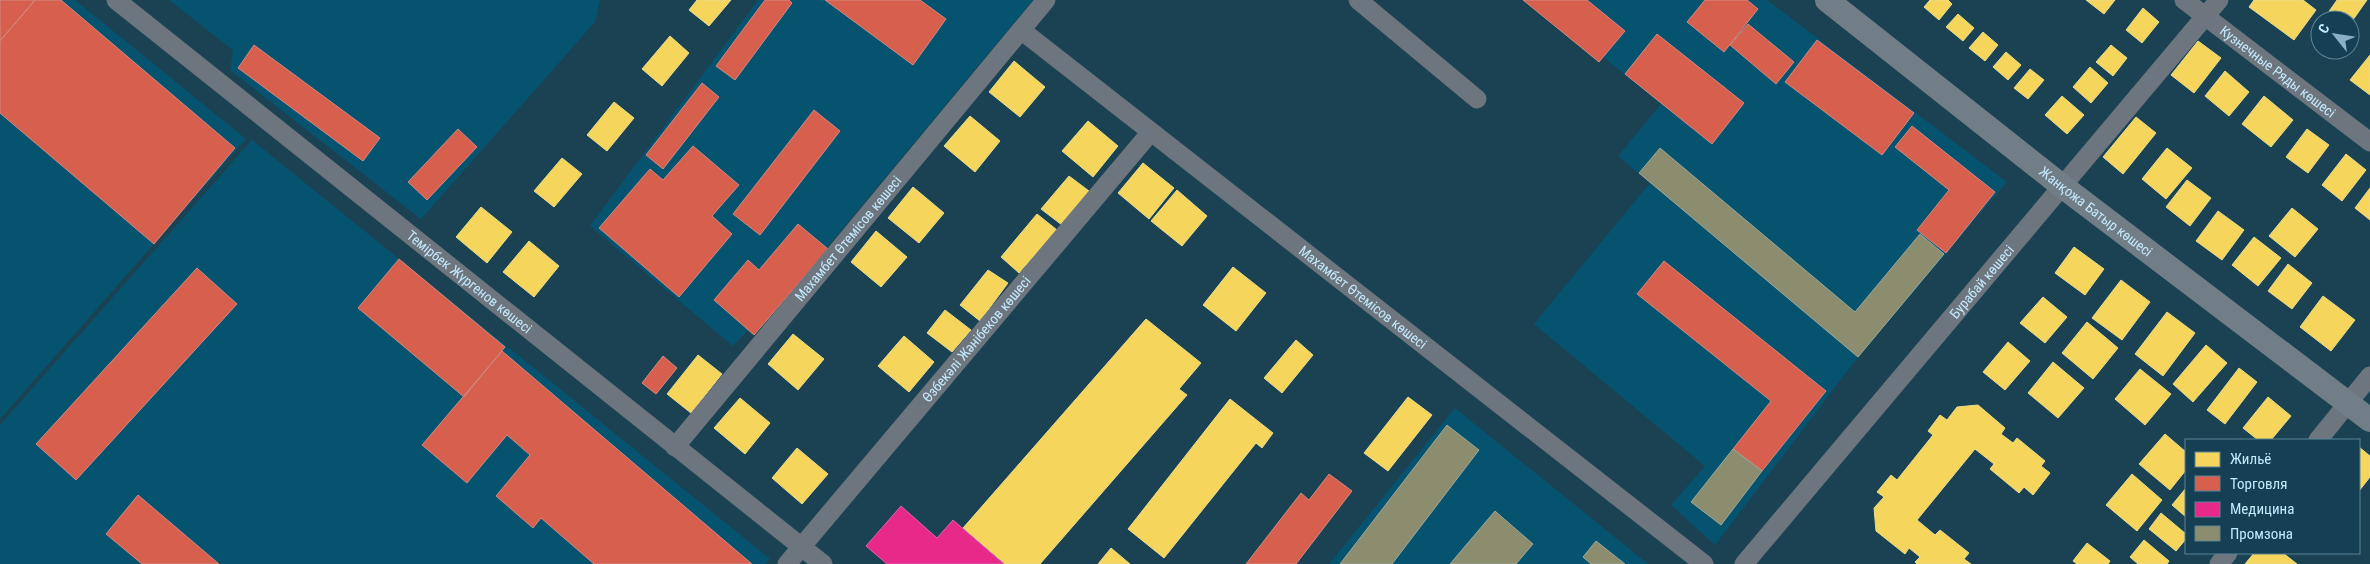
<svg xmlns="http://www.w3.org/2000/svg" width="2370" height="564" viewBox="0 0 2370 564" font-family="'Roboto Condensed',sans-serif">
<style>
.built{fill:#065370}
.homes{fill:#f6d55c;stroke:#e7db8d}
.shops{fill:#d6604d;stroke:#d08982}
.health{fill:#e7298a;stroke:#dc63ad}
.industry{fill:#8c8c6e;stroke:#9ca899}
.lines{fill:none;stroke-linecap:round;stroke-linejoin:round}
.minor{stroke:#6d757e;stroke-width:19}
.major{stroke:#717e88;stroke-width:24}
.labels{text-anchor:middle;stroke-width:5;stroke-linejoin:round;paint-order:stroke}
.street-label{font-size:14px;fill:#c3e9fe;stroke:#154054}
</style>
<rect width="100%" height="100%" fill="#1b4252"/>
<path class="built" d="M0 0H75L246 139 0 419Z
M169 0H600L595 22 421 219 230 70 233 50Z
M758 0H1033L754 335 748 330 733 346 590 226Z
M1523 0H1767L2007 182 1858 357 1715 545 1671 505 1705 466 1534 324 1650 183 1618 156 1661 104 1603 57 1599 62Z
M252 140 770 559 765 564H0V425Z
M1455 408 1648 564H1329Z"/>
<path class="homes" d="M697 0H731L709 26 689 10Z
M1930 0H1948L1952 4 1939 20 1924 7Z
M2086 0H2115L2104 14Z
M2254 0H2303L2316 10 2294 40 2249 7Z
M2337 0H2367L2350 24V20H2323Z
M2143 8 2159 22 2142 43 2126 30Z
M1958 14 1974 28 1963 41 1946 27Z
M1983 32 1998 45 1985 61 1969 48Z
M670 36 689 53 662 86 642 69Z
M2198 41 2221 58 2194 93 2171 75Z
M2111 45 2127 58 2113 76 2096 62Z
M2006 52 2021 65 2008 80 1993 67Z
M2370 55V95L2350 80Z
M1014 61 1045 87 1020 117 989 92Z
M2090 67 2108 83 2091 103 2073 87Z
M2030 69 2044 80 2028 99 2014 88Z
M2225 71 2249 92 2229 116 2205 96Z
M2062 96 2084 115 2067 134 2045 115Z
M2264 96 2293 120 2271 147 2242 124Z
M614 102 634 118 607 151 587 135Z
M970 116 1000 141 975 172 944 146Z
M2136 117 2156 133 2123 174 2103 157Z
M1088 121 1118 146 1093 177 1062 151Z
M2307 129 2329 145 2308 173 2286 157Z
M2167 148 2192 168 2166 199 2142 179Z
M2346 154 2366 170 2342 201 2322 185Z
M562 158 582 174 554 207 534 191Z
M1143 163 1174 188 1149 219 1118 193Z
M1069 176 1089 191 1062 225 1041 209Z
M2187 180 2211 198 2190 226 2166 207Z
M913 187 944 213 919 243 888 218Z
M2370 188V220L2355 208Z
M1177 190 1207 216 1182 246 1151 221Z
M481 207 512 232 487 263 456 237Z
M2292 208 2318 229 2295 257 2269 236Z
M2218 211 2244 230 2222 260 2196 241Z
M1037 214 1057 230 1019 273 1001 257Z
M876 231 907 257 881 287 851 262Z
M2254 237 2281 258 2258 286 2232 265Z
M529 241 559 266 534 297 503 272Z
M2074 247 2104 269 2085 295 2055 273Z
M2288 264 2312 283 2292 309 2268 291Z
M1233 267 1266 293 1236 331 1203 305Z
M988 270 1008 283 980 321 960 305Z
M2121 280 2150 302 2122 340 2092 318Z
M2323 296 2355 320 2331 351 2300 327Z
M2043 297 2067 317 2045 343 2020 323Z
M945 310 971 330 952 352 927 333Z
M2167 312 2195 333 2163 376 2135 354Z
M1146 319 1201 363 1179 389 1187 395 1040 564H1005L963 528Z
M2087 322 2118 348 2093 379 2062 353Z
M793 334 824 359 798 390 768 364Z
M904 336 934 362 909 392 878 366Z
M1296 340 1313 355 1282 393 1264 378Z
M2008 342 2030 361 2005 390 1983 372Z
M2206 345 2227 363 2193 402 2173 384Z
M698 355 722 374 691 413 667 394Z
M2053 362 2084 388 2058 418 2028 393Z
M2239 368 2257 382 2225 424 2207 410Z
M2140 369 2171 394 2145 425 2115 399Z
M1408 397 1432 415 1388 471 1364 453Z
M2268 397 2291 416 2271 440H2258L2243 428Z
M740 398 770 423 745 454 714 428Z
M1230 399 1273 433 1262 448 1256 443 1164 558 1128 529Z
M1978 405 2005 428 2001 434 2013 443 2017 438 2045 461 2041 466 2050 473 2033 495 2024 487 2019 493 1990 469 1994 464 1975 449 1917 520 1935 535 1940 530 1969 553 1964 559 1971 564H1917L1915 562 1920 557 1909 548 1905 554 1876 531 1874 508 1884 497 1877 492 1891 475 1897 480 1933 435 1928 431 1940 415 1947 420 1957 407Z
M2165 434 2186 452V470L2170 490 2139 464Z
M2359 447 2370 456V477L2359 491Z
M797 448 828 474 802 504 772 478Z
M2132 474 2162 500 2137 531 2106 505Z
M2186 488V517L2172 505Z
M2161 513 2186 534V539L2176 551 2149 529Z
M2144 540 2169 561 2167 564H2138L2130 557Z
M2087 543 2110 561 2108 564H2077L2073 561Z
M1111 548 1130 564H1098Z
M2254 553H2283L2297 564H2245Z"/>
<path class="shops" d="M0 0H35L0 41Z
M35 0H61L235 148 154 244 0 113V41Z
M765 0H789L792 3 735 80 716 66Z
M825 0H920L946 19 913 65Z
M1523 0H1587L1625 31 1599 62Z
M1705 0H1747L1758 9 1724 52 1687 22Z
M1748 24 1794 62 1776 84 1730 45Z
M1657 34 1744 103 1712 144 1625 74Z
M1817 40 1914 113 1882 155 1785 82Z
M254 45 380 138 363 161 238 68Z
M702 83 719 97 663 169 646 155Z
M814 110 840 131 760 235 733 214Z
M1912 126 1995 192 1946 253 1917 230 1949 190 1895 147Z
M458 129 477 147 427 200 408 182Z
M693 146 739 185 712 216 732 234 679 297 599 228 650 169 663 180Z
M798 224 828 249 754 335 714 300 748 260 759 270Z
M399 259 505 347 464 397 358 308Z
M1664 261 1826 391 1762 471 1733 449 1771 401 1637 294Z
M197 268 237 304 76 480 36 444Z
M502 351 752 564H594L541 518 533 528 496 496 530 455 507 435 467 483 422 445Z
M663 356 677 368 656 394 642 383Z
M1329 474 1352 491 1296 564H1246L1301 493 1309 500Z
M138 495 219 564H142L106 534Z"/>
<path class="health" d="M901 506 937 538 953 520 1004 564H887L866 546Z"/>
<path class="industry" d="M1660 148 1855 312 1920 234 1944 254 1858 357 1639 173Z
M1447 425 1479 450 1392 564H1340Z
M1733 449 1762 471 1721 525 1691 502Z
M1495 511 1533 544 1516 564H1450Z
M1596 541 1625 564H1591L1583 557Z"/>
<g class="lines">
<g class="minor">
<path id="s1" d="M116 0 823 564"/>
<path d="M1358 0 1477 99"/>
<path id="s2" d="M2184 0 2370 142"/>
<path id="s3" d="M1021 30 1704 564"/>
<path d="M2318 440 2370 376"/>
<path id="s4" d="M675 447 1046 0"/>
<path id="s5" d="M787 564 1150 133"/>
<path id="s6" d="M1744 564 2219 0"/>
<path d="M2219 564 2228 553"/>
</g>
<path class="major" id="s7" d="M1827 0 2062 186 2370 420"/>
</g>
<g class="labels">
<g class="street-label">
<text dy="5" stroke="none"><textPath href="#s2" startOffset="118">Кузнечные Ряды көшесі</textPath></text>
<text dy="5" stroke="none"><textPath href="#s7" startOffset="342">Жанқожа Батыр көшесі</textPath></text>
<text dy="5" stroke="none"><textPath href="#s4" startOffset="271">Махамбет Өтемісов көшесі</textPath></text>
<text dy="5" stroke="none"><textPath href="#s1" startOffset="452">Темірбек Жүргенов көшесі</textPath></text>
<text dy="5" stroke="none"><textPath href="#s6" startOffset="369">Бурабай көшесі</textPath></text>
<text dy="5" stroke="none"><textPath href="#s3" startOffset="434">Махамбет Өтемісов көшесі</textPath></text>
<text dy="5" stroke="none"><textPath href="#s5" startOffset="294">Өзбекәлі Жәнібеков көшесі</textPath></text>
</g>
</g>
<rect x="2185" y="439" width="175" height="115" fill="#154054" stroke="#5b8498"/>
<rect x="2195" y="452" width="25" height="15" fill="#f6d55c" stroke="#5b8498"/>
<text x="2230" y="464" font-size="15" fill="#c3e9fe">Жильё</text>
<rect x="2195" y="476" width="25" height="15" fill="#d6604d" stroke="#5b8498"/>
<text x="2230" y="489" font-size="15" fill="#c3e9fe">Торговля</text>
<rect x="2195" y="502" width="25" height="15" fill="#e7298a" stroke="#5b8498"/>
<text x="2230" y="514" font-size="15" fill="#c3e9fe">Медицина</text>
<rect x="2195" y="526" width="25" height="15" fill="#8c8c6e" stroke="#5b8498"/>
<text x="2230" y="539" font-size="15" fill="#c3e9fe">Промзона</text>
<g transform="translate(2335 35) rotate(300)"><circle r="24" fill="#154054" stroke="#5b8498"/>
<path d="M0-4L9 19L0 12L-9 19Z" fill="#88afc2"/>
<text y="-8" font-size="14" font-weight="bold" text-anchor="middle" fill="#c3e9fe">С</text>
</g>
</svg>
